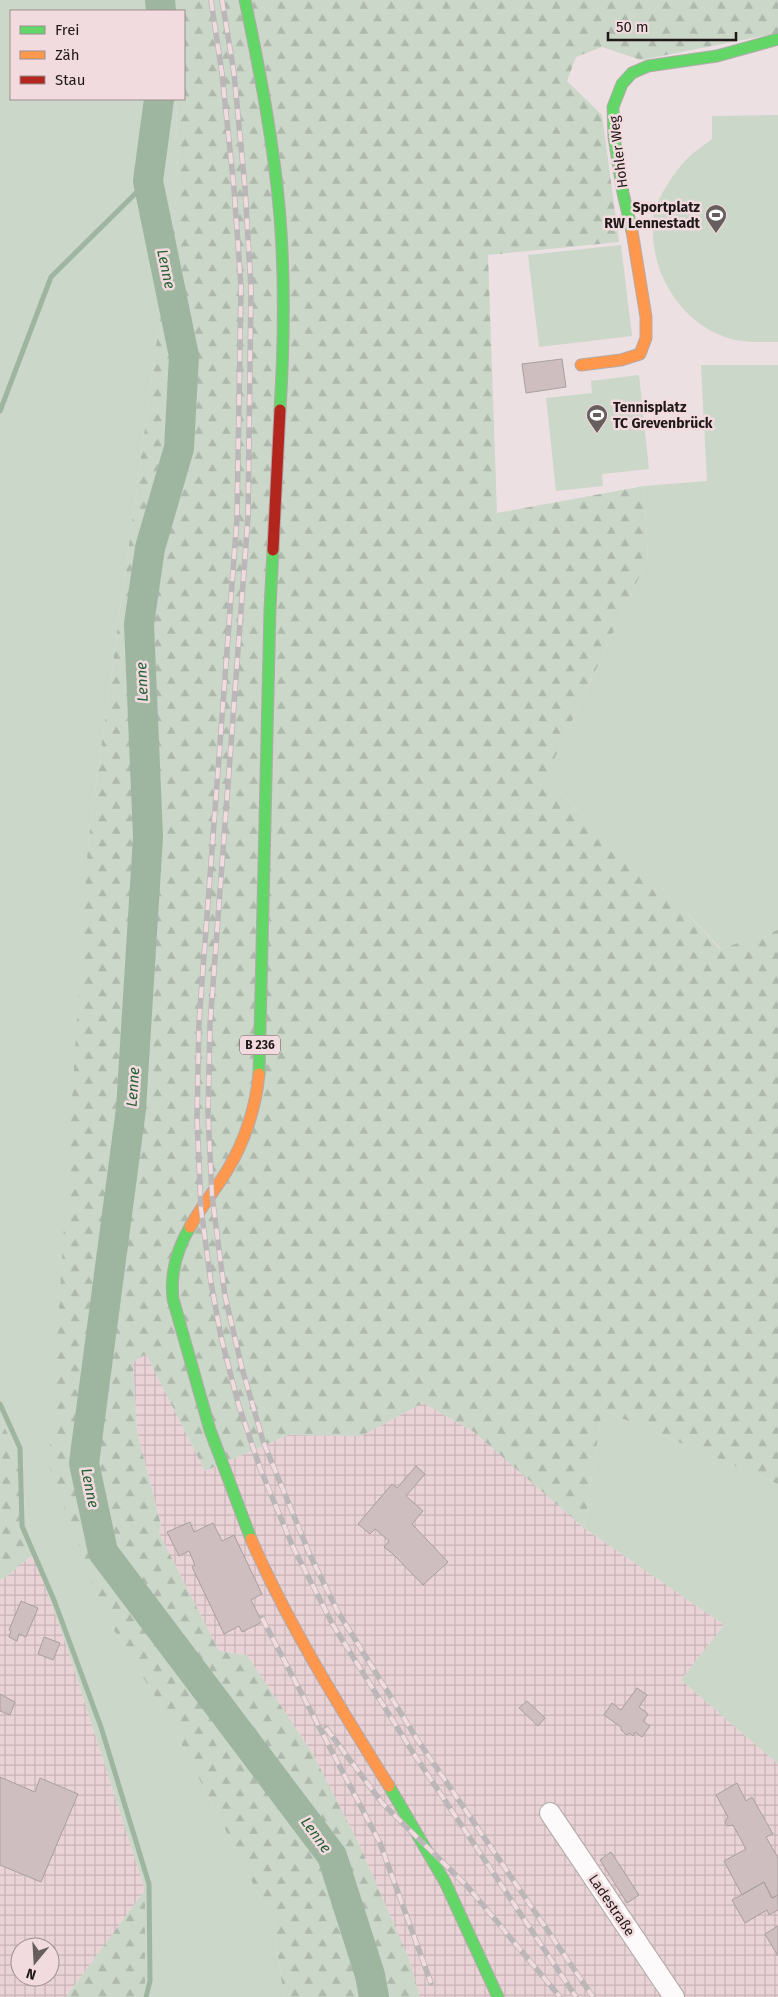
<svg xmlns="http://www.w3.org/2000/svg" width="778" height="1997" viewBox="0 0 778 1997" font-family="'Fira Sans',sans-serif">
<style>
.industrial{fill:url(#industrial-grid);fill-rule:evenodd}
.green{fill:#cbd7c9}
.forest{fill:url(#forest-firs)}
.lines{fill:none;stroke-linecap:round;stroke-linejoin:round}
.stream{stroke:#9eb6a0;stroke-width:5}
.river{stroke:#9eb6a0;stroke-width:30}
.building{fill:#cebec0;stroke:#a89fa1}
.street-casing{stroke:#b3aaac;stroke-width:22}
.fast-casing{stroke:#b3aaac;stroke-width:13}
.slow-casing{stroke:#b3aaac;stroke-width:13}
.jam-casing{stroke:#b3aaac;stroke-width:13}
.street{stroke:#fcfafb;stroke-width:20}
.fast{stroke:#63d668;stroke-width:11}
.slow{stroke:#ff974d;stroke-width:11}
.jam{stroke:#b3261e;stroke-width:11}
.rail-casing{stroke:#bbb7b8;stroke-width:5.5}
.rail{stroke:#f1dbde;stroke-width:4;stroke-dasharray:11;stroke-linecap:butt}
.labels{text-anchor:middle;stroke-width:5;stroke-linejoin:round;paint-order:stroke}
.shield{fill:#f1dbde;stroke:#5f5254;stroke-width:1}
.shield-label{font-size:12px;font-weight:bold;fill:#201819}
.street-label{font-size:14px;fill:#201819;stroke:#f1dbde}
.poi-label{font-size:14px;font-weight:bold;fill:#201819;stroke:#f1dbde;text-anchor:end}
.water-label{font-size:15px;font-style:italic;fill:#266136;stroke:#f1dbde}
</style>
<defs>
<pattern id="industrial-grid" width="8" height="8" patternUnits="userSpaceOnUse" patternTransform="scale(1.25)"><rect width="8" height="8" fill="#e9d3d6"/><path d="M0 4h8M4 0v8" fill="none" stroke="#c8b4b7"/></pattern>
<pattern id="forest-firs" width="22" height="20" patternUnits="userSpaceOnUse" patternTransform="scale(1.25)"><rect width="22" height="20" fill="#cbd7c9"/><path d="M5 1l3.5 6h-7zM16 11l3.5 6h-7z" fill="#aeb8ac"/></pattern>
</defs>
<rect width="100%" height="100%" fill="#ece0e2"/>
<path class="industrial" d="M146 1354 205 1471 288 1435 361 1436 423 1403 474 1432 584 1528 724 1625 681 1680 778 1764V1997H419L409 1959 359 1844 313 1754 247 1655 219 1651 159 1533 161 1525 137 1432 133 1362Z
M32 1555 37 1564 67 1647 145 1890 66 1997H0V1579L5 1578ZM20 1947H50V1977H20Z"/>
<path class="green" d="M0 0H172L173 11H11V99H176L178 186 88 845 104 1614 167 1716 273 1923 284 1997H142L145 1990V1890L67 1647 37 1564 32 1555 19 1455 0 1419Z
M778 115V342C761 342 741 343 725 337 683 322 655 279 653 236 653 231 652 223 653 217 656 200 673 174 685 161 692 153 703 146 712 139V116Z
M621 245 632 336 539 347 528 255Z
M701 365H778V930L721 949 679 905 545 779 648 558 644 486 707 481Z
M639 375 649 469 602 474 603 486 556 491 546 398 592 393 591 381Z
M602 1410 778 1484V1764L681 1680 724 1625 584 1528Z"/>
<path class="forest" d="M172 0H778V33L641 60 602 47 576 57 567 81 602 115 619 242 488 255 497 513 644 486 648 558 545 779 679 905 720 949 778 930V1484L602 1410 584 1528 474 1432 423 1403 361 1436 288 1435 205 1471 146 1354 133 1362 137 1432 161 1525 159 1533 219 1651 247 1655 313 1754 359 1844 409 1959 420 1997H284L273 1923 167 1716 104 1614 49 1466 88 845 178 186 176 99H184V11H173Z
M0 1419 19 1455 32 1555 5 1578 0 1579Z
M145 1890V1990L142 1997H66Z"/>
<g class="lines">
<path class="stream" d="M0 411 51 277 148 181
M0 1404 20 1448 22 1526 54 1600 101 1727 149 1884 150 1981 146 1997"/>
<path class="river" d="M160 0 161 11
M159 99 148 181 184 356 179 448 150 548 139 624 148 837 131 1109 84 1463 103 1552 332 1856 370 1975 374 1997"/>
</g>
<path class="building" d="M562 359 566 387 526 393 522 364Z
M416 1466 425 1474 406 1496 423 1511 412 1524 448 1562 423 1585 393 1554 384 1547 389 1541 375 1529 370 1534 358 1524 392 1484 397 1488Z
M190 1522 194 1532 213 1523 222 1541 234 1535 262 1594 251 1600 262 1622 242 1632 239 1626 224 1634 192 1567 195 1565 189 1551 179 1556 167 1532Z
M21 1601 38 1608 26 1637 19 1634 17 1641 9 1637 11 1631 9 1630Z
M44 1637 60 1643 53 1660 38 1654Z
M637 1688 647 1695 639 1707 648 1714 643 1721 650 1726 642 1737 635 1732 633 1736 630 1733 627 1735 621 1730V1727L604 1715 612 1703 621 1710Z
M0 1694 15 1702 10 1715 0 1711Z
M527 1701 545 1718 538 1726 519 1708Z
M0 1777 35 1792 40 1778 78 1794 41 1882 0 1865Z
M737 1783 746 1801 752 1797 773 1834 766 1837 778 1858V1895L772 1898 764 1882 742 1895 724 1861 746 1849 733 1825 727 1826 725 1822 728 1817 716 1795Z
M611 1852 639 1895 627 1903 600 1860Z
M764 1882 772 1898 778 1895V1910L769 1915 767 1910 745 1923 732 1900Z
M778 1926V1956L765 1934Z"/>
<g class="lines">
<g class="street-casing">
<path id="street" d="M550 1813 674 1997"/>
</g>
<g class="fast-casing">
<path id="fast" d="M245 0C260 72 274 144 280 217 285 281 284 346 280 410
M632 231 623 193 614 137 613 107 622 84 632 73 648 66 717 56 778 39
M259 1074 270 609 273 550
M190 1227C177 1249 170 1273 173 1299L210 1430 251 1539
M389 1786 445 1882 498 1997"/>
</g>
<g class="slow-casing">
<path id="slow" d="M581 365 621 360 640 354 646 338V317L632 231
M190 1227C201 1207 216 1189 228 1169 245 1141 256 1106 259 1074
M251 1539C289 1626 339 1706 389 1786"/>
</g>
<g class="jam-casing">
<path id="jam" d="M273 550 280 410"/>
</g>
<use href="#street" class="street"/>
<use href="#fast" class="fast"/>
<use href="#slow" class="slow"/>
<use href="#jam" class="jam"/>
<g class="rail-casing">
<path id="rail" d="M211 0 222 74 234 188 241 287 237 518 199 1022 197 1118 201 1209 211 1283 221 1337 238 1403 260 1468 293 1547 333 1625 412 1751 576 1997
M222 0 234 73 245 188 251 289 248 517 210 1025 208 1113 212 1195 225 1296 242 1368 263 1441 310 1555 338 1612 417 1739 593 1997
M262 1618 380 1843 431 1983
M326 1728 383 1804 467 1886 560 1997"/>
</g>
<use href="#rail" class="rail"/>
</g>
<defs>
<g id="stadium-pin" transform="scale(1.125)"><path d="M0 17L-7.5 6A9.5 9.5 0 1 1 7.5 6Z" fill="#675e5f" stroke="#f1dbde"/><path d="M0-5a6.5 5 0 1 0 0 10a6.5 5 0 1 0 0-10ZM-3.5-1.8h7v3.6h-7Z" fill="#fff"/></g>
</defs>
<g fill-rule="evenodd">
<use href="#stadium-pin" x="716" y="215"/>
<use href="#stadium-pin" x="597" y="415"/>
</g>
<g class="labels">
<rect class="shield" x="240" y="1035.5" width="40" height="19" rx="4"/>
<g class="shield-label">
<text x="260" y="1049">B 236</text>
</g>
<g class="street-label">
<text transform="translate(618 152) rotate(-97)" y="5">Hohler Weg</text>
<text transform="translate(612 1905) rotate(56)" y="5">Ladestraße</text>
</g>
<g class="poi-label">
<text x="700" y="212">Sportplatz<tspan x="700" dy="16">RW Lennestadt</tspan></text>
<text x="613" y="412" text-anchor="start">Tennisplatz<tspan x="613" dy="16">TC Grevenbrück</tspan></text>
</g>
<g class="water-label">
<text transform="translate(166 269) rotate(78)" y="5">Lenne</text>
<text transform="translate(142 682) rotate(-92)" y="5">Lenne</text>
<text transform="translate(133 1087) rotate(-86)" y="5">Lenne</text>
<text transform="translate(90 1488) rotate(79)" y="5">Lenne</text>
<text transform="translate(316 1835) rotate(54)" y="5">Lenne</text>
</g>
</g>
<rect x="10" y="10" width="175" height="90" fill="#f1dbde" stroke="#9d8d8f"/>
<rect x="20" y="26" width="25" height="8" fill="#63d668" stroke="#9d8d8f"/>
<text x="55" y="35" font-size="15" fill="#201819">Frei</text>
<rect x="20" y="51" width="25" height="8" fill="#ff974d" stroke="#9d8d8f"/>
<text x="55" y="60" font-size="15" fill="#201819">Zäh</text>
<rect x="20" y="76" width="25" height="8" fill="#b3261e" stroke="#9d8d8f"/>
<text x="55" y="85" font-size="15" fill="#201819">Stau</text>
<g transform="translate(35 1962) rotate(198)"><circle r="24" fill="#f1dbde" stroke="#9d8d8f"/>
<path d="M0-4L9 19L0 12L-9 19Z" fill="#675e5f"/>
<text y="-8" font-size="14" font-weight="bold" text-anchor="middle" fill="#201819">N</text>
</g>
<path d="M608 32v8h128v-8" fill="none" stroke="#201819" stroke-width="2.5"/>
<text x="616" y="32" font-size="15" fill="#201819" stroke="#f1dbde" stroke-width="4" paint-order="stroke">50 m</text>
</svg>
